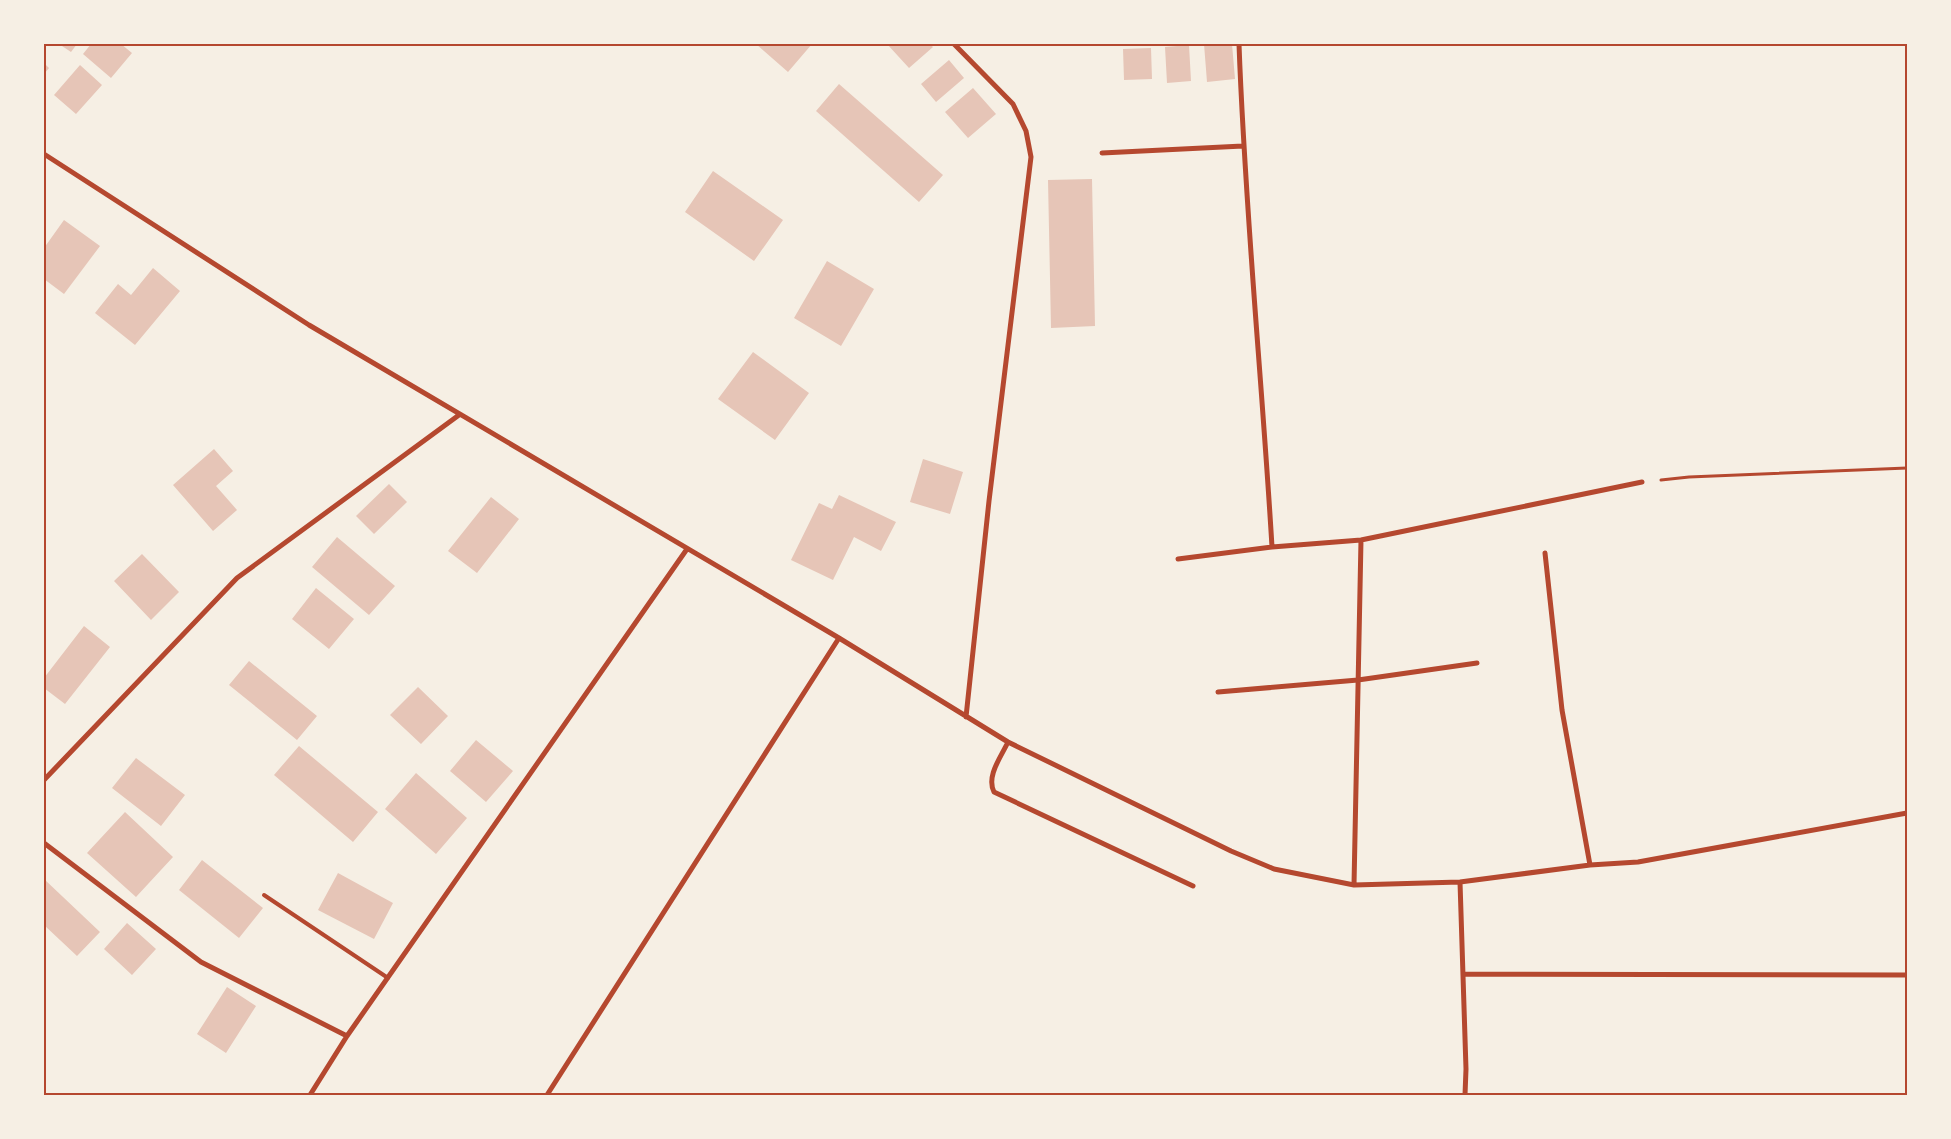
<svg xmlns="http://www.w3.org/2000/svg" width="1951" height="1139" viewBox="0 0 1951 1139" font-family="'DejaVu Sans',sans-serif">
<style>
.building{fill:#e6c5b7}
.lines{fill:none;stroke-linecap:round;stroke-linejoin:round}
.path{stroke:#b5482f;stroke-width:3}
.service{stroke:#b5482f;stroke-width:4}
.minor{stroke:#b5482f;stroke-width:5}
.neatline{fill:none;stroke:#b5482f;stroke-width:2}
</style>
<rect width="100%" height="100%" fill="#f6efe4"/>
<path class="building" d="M59 44H77L71 52Z
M91 44H121L132 53 111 78 83 54Z
M756 44H812L788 72Z
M887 44H930L933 47 909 68Z
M1204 44H1232L1235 79 1207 82Z
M1189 45 1191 81 1167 83 1165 47Z
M1151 48 1152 79 1124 80 1123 49Z
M949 60 964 78 936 102 921 84Z
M44 63 49 68 44 74Z
M80 65 102 85 76 114 54 95Z
M839 84 943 175 919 202 816 111Z
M973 88 996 114 968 138 945 112Z
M713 171 783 220 754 261 685 212Z
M1092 179 1095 326 1051 328 1048 180Z
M64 220 100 246 64 294 44 279V248Z
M827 261 874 289 841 346 794 318Z
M153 268 180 291 135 345 95 313 118 284 131 295Z
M753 352 809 393 775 440 718 399Z
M214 449 233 471 216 486 237 510 213 531 173 485Z
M923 459 963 472 950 514 910 502Z
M389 484 407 502 374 534 356 516Z
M839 495 896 522 881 551 854 537 833 580 791 560 819 503 832 509Z
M491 497 519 519 477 573 448 551Z
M337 537 395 586 369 615 312 567Z
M142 554 179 592 151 620 114 581Z
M316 588 354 619 329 649 292 619Z
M84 626 110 647 65 704 44 688V678Z
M249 661 317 716 297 740 229 685Z
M418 687 448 716 421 744 390 715Z
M476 740 513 771 486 802 450 771Z
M299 746 378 812 353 842 274 775Z
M136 758 185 795 161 826 112 788Z
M416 773 467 818 436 854 385 809Z
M125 812 173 857 136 897 87 853Z
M202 860 263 908 239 938 179 890Z
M338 873 393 903 374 939 318 910Z
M44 879 100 932 77 956 44 925Z
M127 923 156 949 132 975 104 949Z
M227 987 256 1006 226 1053 197 1034Z"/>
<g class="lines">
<path class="path" d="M1661 480 1689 477 1907 468"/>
<path class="service" d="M264 895 388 978"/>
<path class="minor" d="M954 44 1013 104 1026 131 1031 157 989 501 966 717
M1239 44C1245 212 1262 379 1272 547
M1102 153 1243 146
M44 154 309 325 839 638 1008 742 1231 851 1274 869 1354 885 1460 882 1590 865 1638 862 1907 813
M1545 553 1562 710 1590 865
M1178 559 1272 547 1361 540 1642 482
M1218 692 1358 680 1477 663
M1008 742C1001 757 986 776 994 792L1193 886
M44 780 237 578 459 415
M44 843 201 962 347 1036
M1460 882 1466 1069 1465 1095
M1354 885 1361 540
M1463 974 1907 975
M310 1095 347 1036 687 549
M547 1095 839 638"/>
</g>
<rect width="1951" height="1139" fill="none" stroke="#f6efe4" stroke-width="90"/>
<rect x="45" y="45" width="1861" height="1049" class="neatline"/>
</svg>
